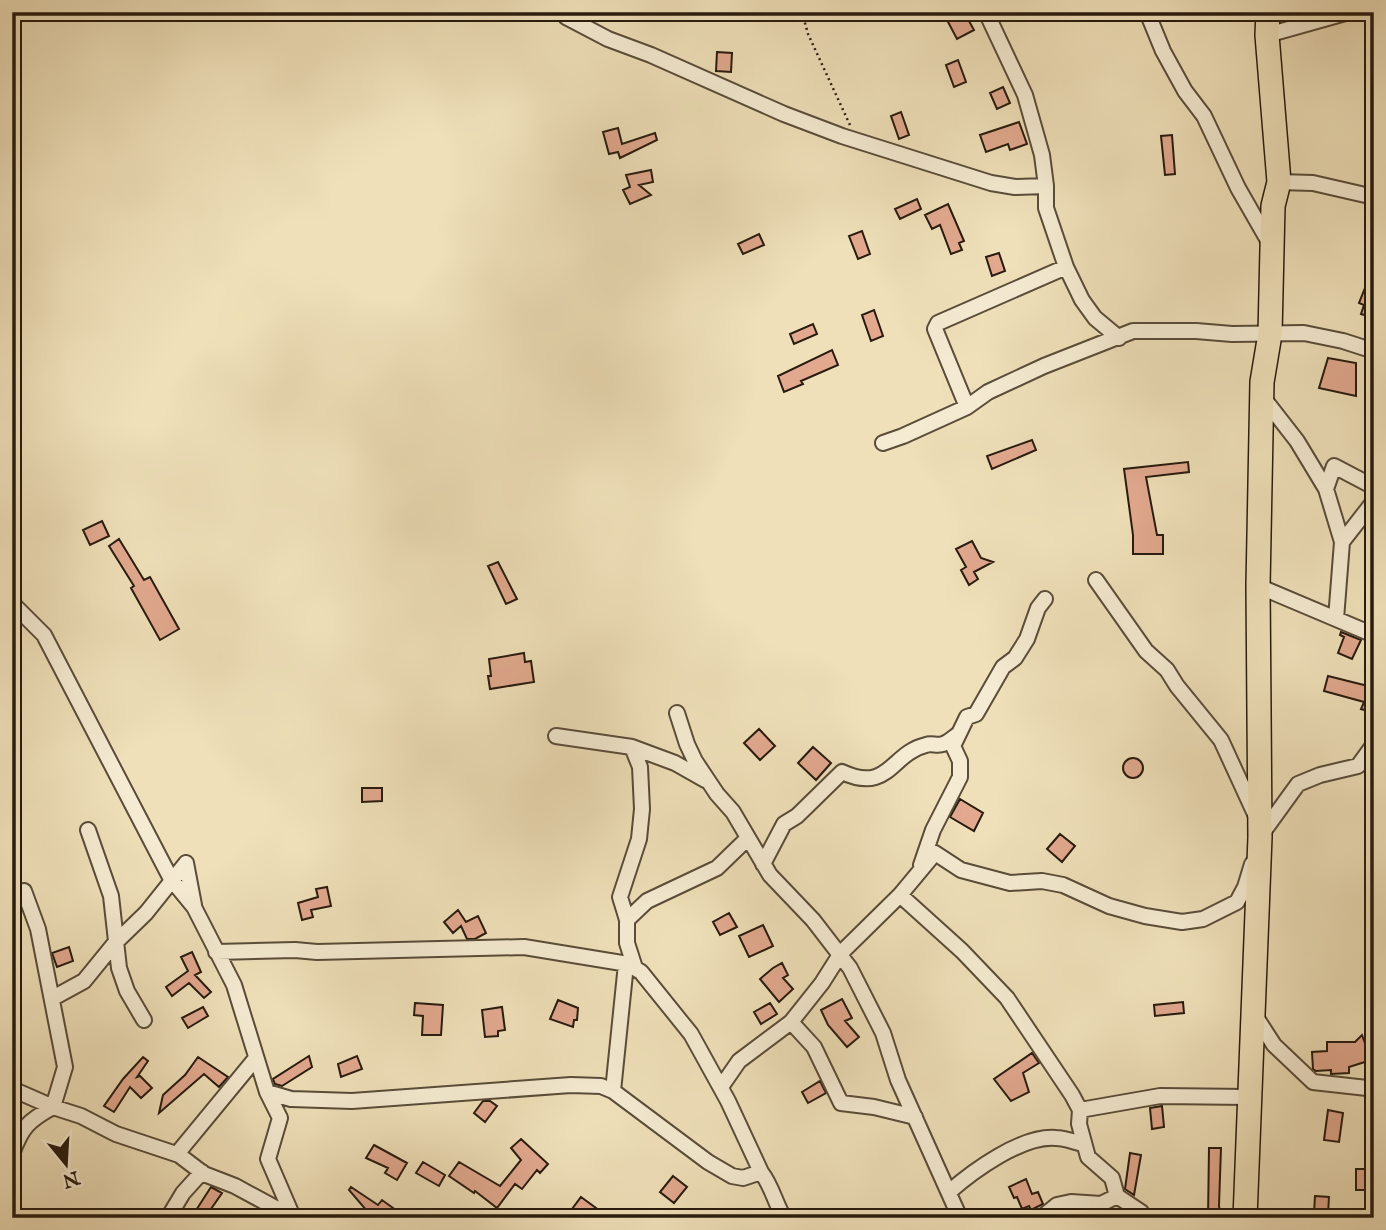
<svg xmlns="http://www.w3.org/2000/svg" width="1386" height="1230" viewBox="0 0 1386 1230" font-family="'IM FELL English',serif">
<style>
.building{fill:#e2a98f;stroke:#271a0e;stroke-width:2}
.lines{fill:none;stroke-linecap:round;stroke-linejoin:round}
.minor-casing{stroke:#594c39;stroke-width:18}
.primary-casing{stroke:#271a0e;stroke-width:26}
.path{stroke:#271a0e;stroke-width:2.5;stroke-dasharray:2 3.5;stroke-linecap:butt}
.minor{stroke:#f5ebd2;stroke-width:14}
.primary{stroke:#efe0b9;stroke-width:23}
</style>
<rect width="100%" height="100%" fill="#efe0b9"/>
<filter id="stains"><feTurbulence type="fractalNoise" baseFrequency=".00286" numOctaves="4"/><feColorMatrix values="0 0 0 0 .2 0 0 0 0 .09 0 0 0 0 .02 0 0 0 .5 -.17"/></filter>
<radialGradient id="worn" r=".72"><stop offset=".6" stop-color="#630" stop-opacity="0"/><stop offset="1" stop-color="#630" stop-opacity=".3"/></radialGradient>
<path class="building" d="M956 12H964L974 30 957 39 946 18Z
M717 52 732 53 731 72 716 71Z
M958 60 966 82 954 87 946 65Z
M1003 87 1010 103 997 109 990 93Z
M901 112 909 135 899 139 891 116Z
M1019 122 1027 144 1010 150 1008 144 986 152 980 135Z
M618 128 622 144 655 133 657 140 620 158 618 152 609 154 603 132Z
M1172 135 1175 174 1165 175 1161 136Z
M651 170 653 182 639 185 651 195 630 204 623 190 630 187 626 175Z
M917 199 921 209 900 219 895 209Z
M948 204 964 241 959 243 962 250 951 254 940 225 932 229 925 215Z
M862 231 870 254 858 259 849 236Z
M759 234 764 245 743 254 738 244Z
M999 253 1005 271 992 276 986 257Z
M1373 268H1374V318L1361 314 1364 305 1359 303Z
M874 310 883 336 871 341 862 315Z
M813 324 817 334 794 344 790 334Z
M832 350 838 365 801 381 803 384 784 392 778 376Z
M1328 358 1356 363V396L1319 388Z
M1032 440 1036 450 992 469 987 456Z
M1188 462 1189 472 1146 477 1157 535H1163V554H1133V535L1124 469Z
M102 521 109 536 90 545 83 530Z
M119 539 144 580 150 577 179 629 160 640 131 588 134 586 109 546Z
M972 541 981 558 993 562 974 572 978 579 969 585 961 570 966 567 956 549Z
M498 562 517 599 506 604 488 566Z
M1341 632 1361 640 1352 659 1338 653 1344 637 1340 635Z
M524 653 525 662 531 661 534 682 490 689 488 676H491L489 659Z
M1328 676 1368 686 1371 677 1374 678V713L1361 709 1364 702 1324 691Z
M759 729 775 746 760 760 744 743Z
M813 747 831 763 816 780 798 763Z
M1123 768a10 10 0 1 1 20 0a10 10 0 1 1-20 0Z
M362 788H382V801L362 802Z
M960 799 983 813 974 831 950 817Z
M1060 834 1075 846 1062 862 1047 849Z
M327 887 331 906 311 910 313 917 302 920 298 903 318 897 316 889Z
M458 910 466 922 478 916 486 933 475 939H467L461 926 453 933 444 922Z
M729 913 737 927 720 935 713 922Z
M763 925 773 946 749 957 739 936Z
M69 947 73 961 57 967 52 953Z
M192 952 201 972 195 975 211 992 204 998 189 983 172 996 166 987 188 971 181 957Z
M782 963 788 975 783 978 793 989 779 1002 760 979 773 968Z
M842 999 852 1018 845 1021 859 1037 847 1047 828 1025 821 1010Z
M558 1000 578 1008 577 1020H574L573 1027 550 1019Z
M1183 1002 1184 1013 1155 1016 1154 1005Z
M415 1003 443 1005 441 1035H422L423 1016 414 1015Z
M770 1003 777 1014 761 1024 754 1012Z
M203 1007 208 1016 188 1028 182 1018Z
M502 1007 505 1030 498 1031V1036L485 1037 482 1010Z
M1362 1035 1371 1060 1349 1067V1073L1331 1074V1070L1316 1071 1313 1069 1312 1052 1327 1051V1042H1355Z
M1032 1053 1039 1063 1023 1073 1029 1092 1011 1101 994 1079Z
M309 1056 312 1067 282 1086 275 1084 273 1079Z
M357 1056 362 1069 341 1077 338 1064Z
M143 1057 148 1061 137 1077 140 1076 152 1088 141 1098 130 1087 114 1112 104 1106 123 1079Z
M198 1057 228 1077 219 1087 204 1074 159 1113 163 1095 185 1075Z
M820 1081 826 1093 808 1103 802 1092Z
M483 1101H490L497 1106 485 1122 474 1113Z
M1162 1106 1164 1127 1152 1129 1150 1108Z
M1328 1110 1343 1113 1339 1142 1324 1140Z
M521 1139 548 1164 540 1173 537 1170 522 1189 515 1184 497 1208 475 1191 474 1193 449 1176 459 1162 500 1186 521 1160 511 1148Z
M374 1145 407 1163 397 1180 385 1173 388 1168 366 1158Z
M1209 1148H1221L1219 1206 1221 1218H1208Z
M1130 1153 1141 1155 1134 1195 1125 1189Z
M423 1162 445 1175 439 1186 416 1173Z
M1356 1169H1374V1190H1356Z
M673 1176 687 1187 674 1203 660 1192Z
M1026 1179 1032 1194 1038 1192 1043 1204 1031 1210 1029 1206 1022 1209 1017 1197 1014 1198 1009 1187Z
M211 1187 222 1193 211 1209 214 1211 209 1218H191Z
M351 1187 378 1205 382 1200 393 1208 386 1218H373L349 1190Z
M1315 1196 1329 1197 1328 1214H1314Z
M581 1197 596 1208 589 1218H584L572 1209Z"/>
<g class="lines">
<g class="minor-casing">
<path id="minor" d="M986 12 1025 95 1042 155 1046 186V208L1066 267 1082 300 1095 318 1119 338
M1147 12 1163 51 1185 91 1204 116 1238 188 1269 242
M566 17 608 39 651 55 784 114 842 136 991 183 1015 187 1046 186
M1267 35 1349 12
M1279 182 1313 183 1374 197
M1262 396 1297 441 1326 489 1342 542 1336 619
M967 407 935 329 938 323 1066 267
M883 443 903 436 967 407 988 392 1044 366 1133 331H1196L1232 334 1304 333 1343 341 1374 351
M1326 489 1334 466 1374 487
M1342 542 1374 501
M1096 580 1146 651 1167 670 1177 686 1221 740 1255 814
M1258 586 1374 635
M12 603 44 635 171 879 194 907 234 985 267 1092 280 1118 268 1159 293 1217
M677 713 687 744 695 761 717 794 733 812 770 875 813 920 850 968 883 1033 898 1080 960 1218
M556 736 632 747 675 763 705 780
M632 747 640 767 642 809 639 839 620 897 627 920V943L635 968
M88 830 111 896 119 968 127 991 144 1020
M1261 835 1298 784 1320 775 1358 766 1374 744
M186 863 194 905
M763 864 784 824 797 816 842 772C889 794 891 753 926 745 931 743 938 746 943 744 947 743 953 738 957 735
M921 865 933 830 960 777V761L953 746 967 717 976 714 1003 667 1015 658 1027 639 1038 608 1045 599
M900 895 962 951 1007 998 1072 1095 1080 1110 1079 1124 1088 1157 1112 1178 1117 1196 1141 1212 1145 1218
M627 920 647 901 717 868 748 838
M216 952 295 950 317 952 524 947 628 964 641 972 691 1034 728 1101 761 1172C772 1186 775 1203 784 1218
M53 998 84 981 115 943 146 913 186 863
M1254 1014 1274 1045 1313 1082 1367 1088 1374 1090
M791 1022 814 1047 841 1103 874 1107 915 1117
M721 1087 739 1061 791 1022 822 983 841 953 900 895 935 853 961 870 1010 883 1042 881 1063 885 1109 906 1145 916 1182 922 1203 919 1237 902 1245 887 1252 864
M12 1089 53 1107 65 1067 38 929 24 891
M613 1091 626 964
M267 1092 291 1099 352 1101 571 1085 601 1086 613 1091 708 1162 732 1176 743 1178 761 1172
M1080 1110 1160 1096 1248 1097
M12 1154C22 1127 28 1121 53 1107L81 1116 116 1134 179 1155 204 1174 235 1186 294 1218
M179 1155 181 1149 256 1058
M949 1192C973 1171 1022 1135 1056 1138 1065 1138 1074 1142 1083 1144
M168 1218 183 1193 202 1172
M1041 1218 1057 1205 1071 1202 1101 1204 1117 1196"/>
</g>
<g class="primary-casing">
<path id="primary" d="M1245 1218 1260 837 1258 586 1262 382 1270 334 1273 206 1279 182 1267 35 1268 12"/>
</g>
<path class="path" d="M802 12 808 34 850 125"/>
<use href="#minor" class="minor"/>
<use href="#primary" class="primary"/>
</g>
<rect width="1386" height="1230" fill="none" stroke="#efe0b9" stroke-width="42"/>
<rect x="14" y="14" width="1358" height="1202" fill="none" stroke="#271a0e" stroke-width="3.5"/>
<rect x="21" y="21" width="1344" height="1188" fill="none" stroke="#271a0e" stroke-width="2"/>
<g transform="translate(66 1164) rotate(162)" stroke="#f5ebd2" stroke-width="5" paint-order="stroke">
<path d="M0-5L12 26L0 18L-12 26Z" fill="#271a0e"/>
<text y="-10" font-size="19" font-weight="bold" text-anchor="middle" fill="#271a0e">N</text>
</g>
<rect width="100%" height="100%" filter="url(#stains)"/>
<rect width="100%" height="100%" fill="url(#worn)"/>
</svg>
